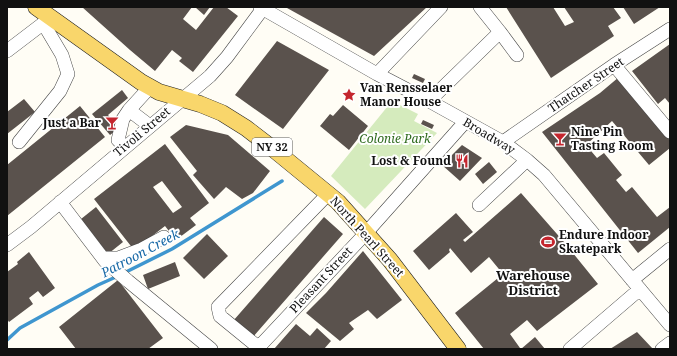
<svg xmlns="http://www.w3.org/2000/svg" width="677" height="356" viewBox="0 0 677 356" font-family="'Noto Serif',serif">
<style>
.green{fill:#d5ebbd}
.lines{fill:none;stroke-linecap:round;stroke-linejoin:round}
.stream{stroke:#3f96cf;stroke-width:3.5}
.building{fill:#5a524d;fill-rule:evenodd}
.minor-casing{stroke:#444;stroke-width:14}
.major-casing{stroke:#222;stroke-width:17}
.minor{stroke:#fff;stroke-width:13}
.major{stroke:#f9d66b;stroke-width:16}
.labels{text-anchor:middle;stroke-width:4;stroke-linejoin:round;paint-order:stroke}
.shield{fill:#fff;stroke:#585858;stroke-width:1}
.shield-label{font-size:11px;font-weight:bold;fill:#111}
.street-label{font-size:12px;fill:#111;stroke:#fff}
.poi-label{font-size:12px;font-weight:bold;fill:#111;stroke:#fff;text-anchor:start}
.park-label{font-size:12px;font-style:italic;fill:#2f6b1f;stroke:#fff}
.water-label{font-size:13px;font-style:italic;fill:#1768a6;stroke:#fff}
.neighbourhood-label{font-size:13px;font-weight:bold;fill:#111;stroke:#fff}
</style>
<rect width="100%" height="100%" fill="#fffdf5"/>
<path class="green" d="M392 101 418 114 414 121 437 133 365 209 331 176Z"/>
<g class="lines">
<path class="stream" d="M124 273 172 249 282 181
M7 340 20 328 98 285 118 276"/>
</g>
<path class="building" d="M82 7H192L183 19 196 30 214 7H226L238 16 193 72 179 61 182 58 172 50 155 71 130 50Z
M195 7H210L204 15Z
M288 7H427L374 56 287 8Z
M506 7H553L565 26 574 22 564 7H613L621 18 608 26 614 36 551 78Z
M623 7H660L634 24Z
M277 41 329 70 283 129 235 95Z
M670 44V104L665 98 658 104 632 71Z
M414 74 425 79 423 83 412 78Z
M619 77 670 138V148L649 165 612 121 586 145 597 158 604 153 622 175 616 180 626 192 632 187 657 217 670 207V227L638 253 542 132 600 93Z
M122 90 128 98 108 115 119 128 110 135 92 114Z
M24 99 35 112 7 134V112Z
M343 105 368 126 349 150 320 126 330 114 333 116Z
M80 106 105 137 7 216V165Z
M423 120 434 125 432 129 421 124Z
M186 125 228 135 270 171 253 193 242 199 226 187 214 199 193 175 197 171 170 137Z
M165 144 209 203 190 218 196 225 176 240 165 226 134 250 94 199ZM162 181 182 207 173 213 153 187Z
M462 145 482 158 460 181 442 165Z
M489 162 497 172 483 184 475 174Z
M521 193 564 242 598 284 537 331 527 320 510 334 520 348 519 349H484L455 313 503 274 489 257 471 273 450 248 449 250 450 252 429 270 413 251 456 213 473 232 463 240 465 242Z
M96 207 123 242 108 254 81 219Z
M324 217 343 234 252 338 233 321Z
M207 234 228 256 204 279 183 258Z
M363 251 402 300 377 319 368 310 349 323 354 329 340 341 306 313 326 293Z
M29 252 55 288 43 297 38 291 29 298 33 304 9 322 7 319V272L18 264 17 262Z
M175 262 180 276 148 289 143 275Z
M118 280 163 338 148 349H76L59 327Z
M296 324 310 336 317 328 331 341 324 349H274Z
M637 332 653 349H610Z
M535 337 545 349H521Z"/>
<g class="lines">
<g class="minor-casing">
<path id="minor" d="M260 7 377 74 429 101 503 142 527 160 544 175 670 325
M500 32 517 55
M7 51 49 19
M614 65 670 132
M377 74 441 7
M429 101 500 32 480 7
M129 110 150 126
M19 142 60 91 68 74 62 55 43 23
M503 142 614 65 670 29
M125 147 118 140 123 119 129 110 150 87
M60 202 105 261 128 281 211 349
M479 205 527 160
M7 245 31 227 210 76 227 57 264 7
M103 258H118L142 249 164 237
M632 280 670 249
M258 347 220 316 218 307 328 194
M257 349 366 233 465 122
M570 349 640 289
M662 349 670 343"/>
</g>
<g class="major-casing">
<path id="major" d="M36 7 141 82 159 92 200 104 222 113 246 128 272 148 338 202 390 260 458 349"/>
</g>
<use href="#minor" class="minor"/>
<use href="#major" class="major"/>
</g>
<defs>
<g id="sight-bare" transform="scale(1.08)"><path d="M0-6L1.8-2.2L6-1.7L2.9 1.2L3.7 5.4L0 3.3L-3.7 5.4L-2.9 1.2L-6-1.7L-1.8-2.2Z" fill="#c4262e" stroke="#fff" stroke-width="2.5" paint-order="stroke"/></g>
<g id="bar-bare" transform="scale(1.08)"><path d="M-6-5H6L.8 .8V4.5H3.5V6h-7V4.5H-.8V.8Z" fill="#c4262e" stroke="#fff" stroke-width="2.5" paint-order="stroke"/></g>
<g id="restaurant-bare" transform="scale(1.08)"><path d="M-5-6h1v4h1v-4h1v4h1v-4h1v5L-1.5 .5V6h-2V.5L-5-1ZM5-6V6H3V1.5H1.5Q1.5-4 5-6Z" fill="#c4262e" stroke="#fff" stroke-width="2.5" paint-order="stroke"/></g>
<g id="stadium-bare" transform="scale(1.08)"><path d="M0-5a6.5 5 0 1 0 0 10a6.5 5 0 1 0 0-10ZM-3.5-1.8h7v3.6h-7Z" fill="#c4262e" stroke="#fff" stroke-width="2.5" paint-order="stroke"/></g>
</defs>
<g fill-rule="evenodd">
<use href="#sight-bare" x="349" y="95"/>
<use href="#bar-bare" x="112" y="123"/>
<use href="#bar-bare" x="560" y="139"/>
<use href="#restaurant-bare" x="462" y="161"/>
<use href="#stadium-bare" x="548" y="242"/>
</g>
<g class="labels">
<rect class="shield" x="252" y="138" width="40" height="18" rx="3"/>
<g class="shield-label">
<text x="272" y="151">NY 32</text>
</g>
<g class="street-label">
<text transform="translate(586 85) rotate(-34)" y="4">Thatcher Street</text>
<text transform="translate(142 132) rotate(-40)" y="4">Tivoli Street</text>
<text transform="translate(489 136) rotate(31)" y="4">Broadway</text>
<text transform="translate(367 237) rotate(48)" y="4">North Pearl Street</text>
<text transform="translate(321 280) rotate(-47)" y="4">Pleasant Street</text>
</g>
<g class="poi-label">
<text x="360" y="92">Van Rensselaer<tspan x="360" dy="14">Manor House</tspan></text>
<text x="101" y="127" text-anchor="end">Just a Bar</text>
<text x="571" y="136">Nine Pin<tspan x="571" dy="14">Tasting Room</tspan></text>
<text x="451" y="165" text-anchor="end">Lost &amp; Found</text>
<text x="559" y="239">Endure Indoor<tspan x="559" dy="14">Skatepark</tspan></text>
</g>
<g class="park-label">
<text x="395" y="143">Colonie Park</text>
</g>
<g class="water-label">
<text transform="translate(140 253) rotate(-28)" y="5">Patroon Creek</text>
</g>
<g class="neighbourhood-label">
<text x="533" y="280">Warehouse<tspan x="533" dy="15">District</tspan></text>
</g>
</g>
<rect width="677" height="356" fill="none" stroke="#111111" stroke-width="16"/>
</svg>
